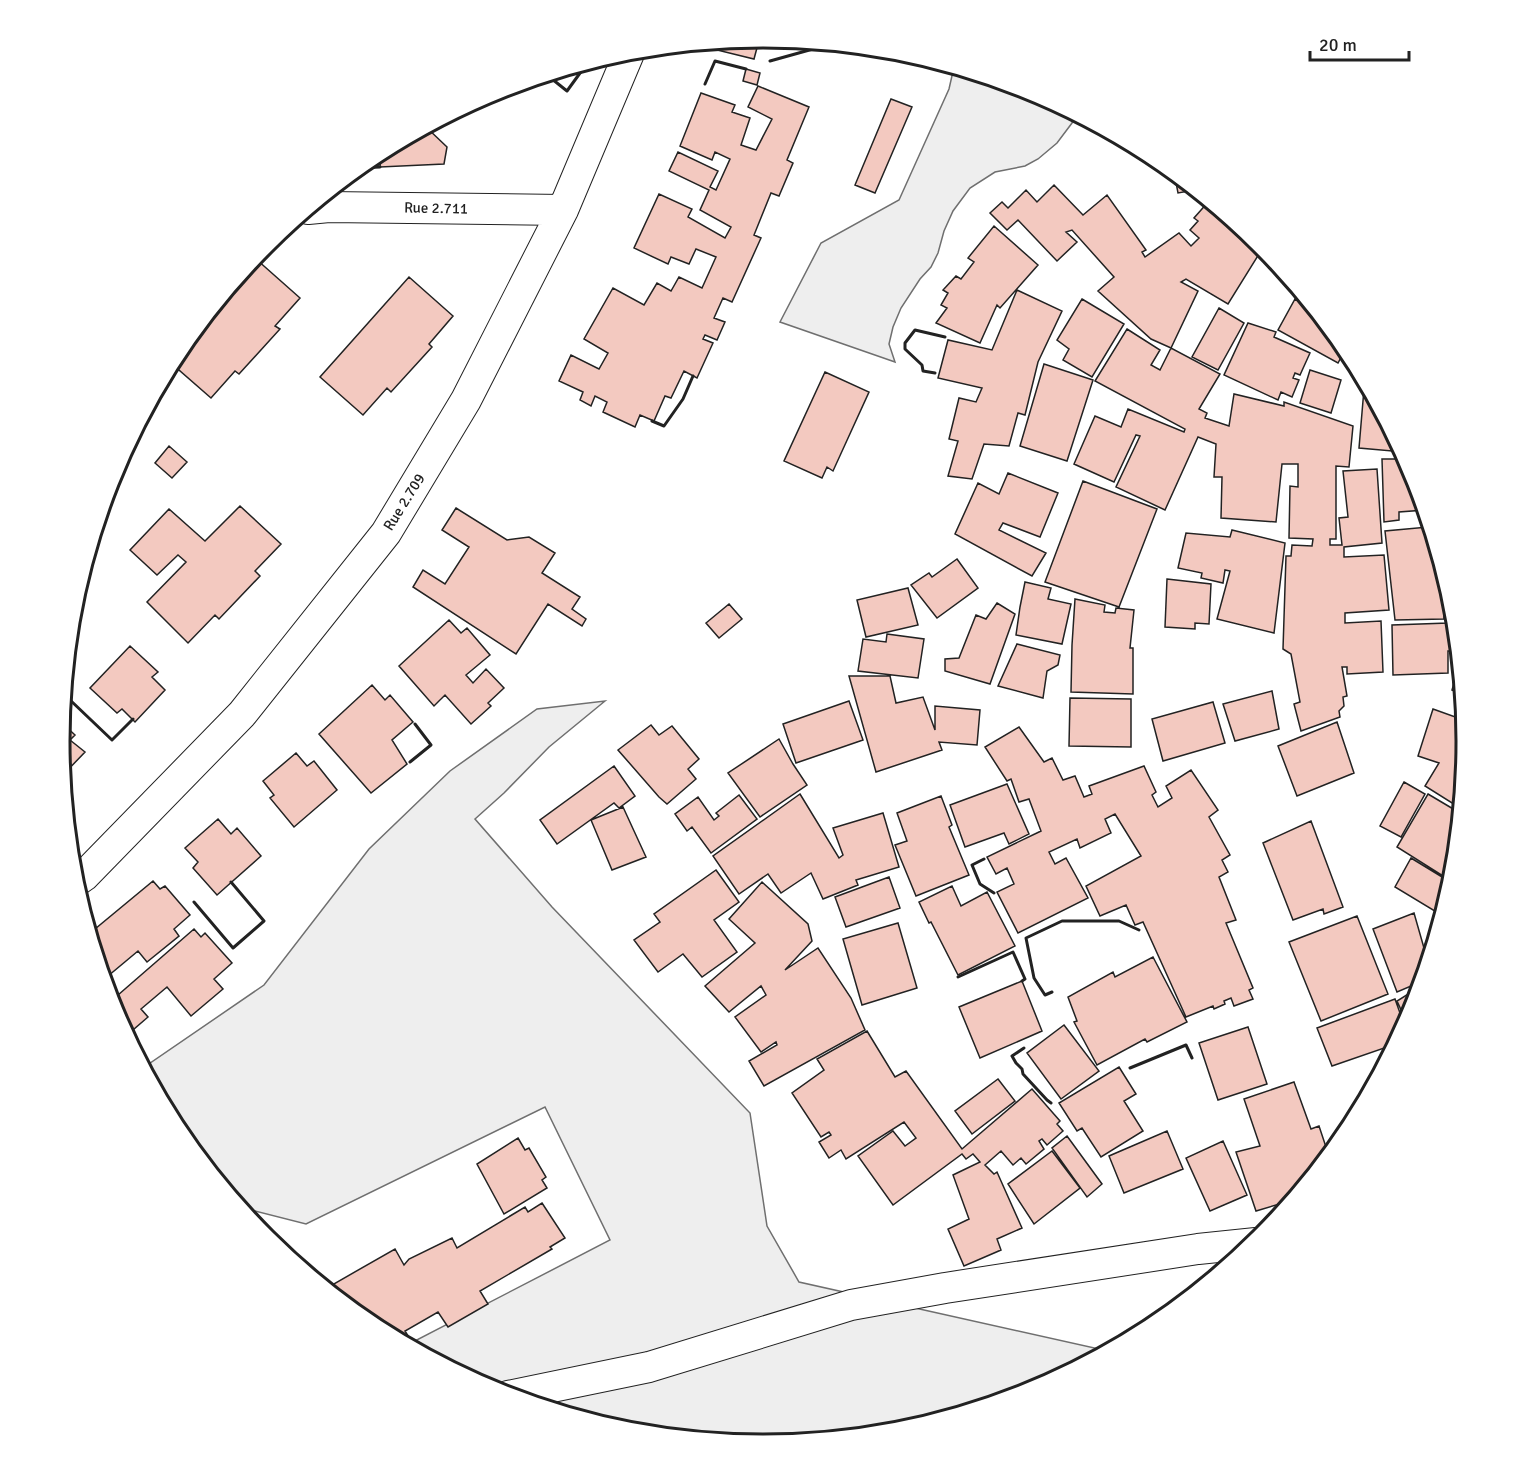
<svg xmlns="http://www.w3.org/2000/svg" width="1526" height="1483" viewBox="0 0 1526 1483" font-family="Signika,sans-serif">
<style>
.green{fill:#eee;stroke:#6f6f6f;stroke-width:1.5}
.building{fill:#f3c9c0;stroke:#222;stroke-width:1.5}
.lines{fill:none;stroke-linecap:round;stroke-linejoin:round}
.minor-casing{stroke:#222;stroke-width:32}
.minor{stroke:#fff;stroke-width:30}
.wall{stroke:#222;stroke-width:3}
.labels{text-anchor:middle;stroke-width:4.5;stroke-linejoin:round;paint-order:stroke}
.street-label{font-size:15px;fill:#222;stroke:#fff}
.rim{fill:none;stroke:#222;stroke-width:3}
</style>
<rect width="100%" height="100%" fill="#fff"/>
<path class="green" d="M954 67 1033 91 1076 114 1072 123 1057 143 1038 159 1025 166 995 172 970 188 953 211 944 231 938 253 931 267 920 279 901 308 893 327 889 344 895 362 780 322 821 243 899 200 949 89Z
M605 701 549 747 504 793 475 819 552 907 750 1113 767 1226 799 1282 1108 1351 1032 1392 900 1432 763 1445 625 1432 493 1392 407 1345 610 1240 545 1107 306 1224 239 1207 177 1132 143 1068 264 985 369 849 450 771 537 709Z"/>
<path class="building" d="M763 38 818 43 805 48 773 40 772 48 758 44 754 59 717 50 719 42Z
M746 69 760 73 757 85 743 81Z
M758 86 809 107 787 160 793 163 779 196 771 193 754 235 761 238 732 302 723 298 714 318 725 322 717 340 705 335 703 339 713 343 697 378 684 371 671 398 665 396 654 421 640 415 635 427 603 412 607 402 595 396 591 406 580 400 583 392 559 381 571 355 599 369 608 353 584 339 613 288 644 305 657 283 671 291 679 277 702 288 716 257 696 249 689 264 671 257 668 264 634 248 659 194 692 209 688 217 725 238 731 227 700 210 709 190 669 171 678 152 718 171 710 187 716 190 730 159 715 152 712 160 680 146 701 93 735 105 732 112 750 118 741 145 756 150 772 119 748 107Z
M891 99 912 107 875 193 855 185Z
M426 127 447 147 444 164 380 167 381 151 415 133H419L417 132Z
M1174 172 1195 190 1178 193Z
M1054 185 1083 215 1107 195 1146 250 1142 252 1145 257 1179 233 1191 246 1199 238 1190 230 1198 221 1194 218 1209 201 1259 242 1254 250 1259 254 1228 304 1186 279 1181 282 1198 291 1171 348 1151 339 1098 291 1114 277 1072 230 1066 232 1077 242 1057 261 1018 220 1007 230 990 213 1002 202 1008 208 1026 190 1037 202Z
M994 226 1038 265 1000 308 997 305 980 343 936 323 947 308 941 305 948 293 943 290 956 276 961 279 974 262 968 258Z
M256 259 300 298 275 326 280 329 239 374 235 371 211 398 171 363 178 350Z
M409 277 453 316 429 344 432 347 391 392 387 388 363 415 320 377Z
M1017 290 1062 311 1038 362 1025 415 1018 413 1009 446 984 444 972 479 948 476 958 441 949 439 959 398 976 402 982 388 938 378 948 340 992 350Z
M1082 299 1124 324 1092 377 1063 360 1069 349 1057 340Z
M1295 299 1315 309 1346 348 1338 363 1278 330Z
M1219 308 1244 323 1218 370 1192 357Z
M1248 323 1276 332 1274 337 1310 353 1300 375 1295 373 1293 378 1299 380 1292 397 1281 392 1278 400 1224 375Z
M1127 329 1160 350 1151 365 1160 370 1171 348 1220 374 1199 409 1207 413 1205 418 1229 426 1234 394 1284 406V402L1353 426 1349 467 1336 466V539H1330V545H1342L1339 518 1348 517 1343 471 1377 469 1382 543 1344 547V557L1384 555 1389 610 1345 613V623L1381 621 1383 672 1347 674V667H1342L1347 696 1343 697 1344 706 1339 711 1340 717 1301 731 1294 704 1300 702 1291 654 1283 649 1286 556H1291L1292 545 1312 546 1313 539 1289 538 1290 486 1298 487V464H1282L1276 522 1221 518 1222 477H1214L1216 444 1198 437 1165 510 1116 487 1140 436 1136 435 1114 482 1074 464 1095 416 1121 427 1128 409 1184 432 1185 429 1095 381Z
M1044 364 1093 380 1067 461 1020 446Z
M1310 370 1341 380 1331 413 1300 403Z
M825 372 869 392 833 471 827 467 822 478 784 461Z
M1364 389H1369L1403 452 1359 448Z
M169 446 187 462 172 478 155 463Z
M1382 459H1406L1414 472 1425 510 1399 512V520L1384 522Z
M1008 473 1058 493 1040 537 1003 523 999 530 1046 553 1032 576 955 534 978 483 999 494Z
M1083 481 1157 509 1119 607 1045 582Z
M240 506 281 544 255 571 260 576 219 619 215 615 188 643 147 602 186 562 178 555 157 575 130 550 169 509 205 541Z
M456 508 507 540 529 537 555 553 542 573 580 597 572 609 586 619 582 626 548 604 516 654 413 587 423 570 445 584 469 547 442 530Z
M1428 527 1430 546 1436 545 1443 571 1444 619 1395 620 1385 531Z
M1232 530 1285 543 1274 633 1217 619 1230 571 1225 570 1223 583 1201 578 1202 573 1178 568 1186 533 1230 537Z
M957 559 978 588 937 618 911 585 929 573 932 577Z
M1167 579 1211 584 1209 624 1195 623V629L1165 627Z
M1025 582 1051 588 1048 599 1071 604 1062 644 1016 635 1020 607Z
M908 588 918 625 866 637 857 600Z
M1075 599 1105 605 1104 612 1115 613 1116 608 1134 610 1130 648H1133V694L1071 692 1072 645Z
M997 603 1015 614 990 684 945 671V659L959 658 976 615 986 619Z
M729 604 742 619 719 638 706 623Z
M1455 618 1458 651H1448V673L1393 675 1392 625 1448 623V619Z
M449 620 461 633 467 628 490 655 466 675 473 683 486 669 504 688 488 703 491 706 471 724 445 695 434 706 399 666Z
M887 634 924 639 918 678 858 671 863 639 886 642Z
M1017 644 1060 655 1058 665 1047 671 1043 698 998 686Z
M130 646 158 672 152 677 165 690 135 722 122 709 117 713 90 688Z
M1459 666H1460L1462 694 1452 690Z
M849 676H890L896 703 923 697 935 730V706L980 710 977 745 939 742 942 750 876 772Z
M372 685 385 700 390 695 413 722 392 740 407 764 371 793 319 734Z
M1272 691 1279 729 1235 741 1223 704Z
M1070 698 1131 699V747L1069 746Z
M849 701 863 740 796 763 783 724Z
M1213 702 1225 743 1163 761 1152 719Z
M1433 709 1461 719V721L1465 724 1467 742 1460 808 1425 786 1439 763 1418 756Z
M61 722 75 735 70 740 85 752 62 776 59 741Z
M1337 722 1354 773 1297 796 1278 746Z
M651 725 659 735 672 726 699 759 688 769 696 779 667 804 659 797 618 750Z
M1019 727 1044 762 1052 758 1063 780 1075 776 1084 797 1092 794 1089 786 1144 766 1156 792 1152 795 1158 807 1172 798 1166 786 1191 770 1218 810 1209 817 1230 855 1222 860 1228 872 1219 877 1236 920 1226 923 1253 988 1249 990 1253 999 1234 1006 1231 998 1224 1001 1225 1004 1214 1009 1213 1006 1186 1017 1143 922 1135 925 1126 905 1100 916 1086 886 1141 856 1115 814 1105 819 1111 833 1080 848 1077 839 1049 852 1055 864 1066 858 1088 898 1018 933 997 892 1014 884 1007 868 996 874 987 857 1041 831 1029 799 1019 802 1011 779 1007 781 985 747Z
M779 739 793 764 807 785 760 817 728 773Z
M296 753 307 766 314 761 337 790 294 827 270 798 274 795 263 781Z
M614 766 635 796 619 808 614 803 557 844 540 820Z
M1404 782 1425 794 1401 837 1380 826Z
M1007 784 1029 834 1009 844 1004 833 965 847 950 805Z
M800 794 839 858 843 855 833 828 883 813 899 867 856 880 858 885 823 899 811 873 781 893 768 874 739 894 713 856Z
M1428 794 1460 813 1456 854 1443 876 1397 847Z
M739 795 757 819 711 853 692 827 687 831 675 814 698 797 714 820 719 816 716 813Z
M941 796 952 825 949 827 969 875 916 896 895 845 907 841 897 813Z
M623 807 646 857 612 870 591 820Z
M218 819 231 834 237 828 261 856 217 895 193 868 198 862 185 848Z
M1311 821 1343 907 1324 914 1323 909 1293 920 1263 843Z
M1411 858 1452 883 1448 896 1438 913 1395 887Z
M716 870 739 902 714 920 737 952 702 977 683 954 658 972 634 940 660 922 654 914Z
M889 877 900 908 846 927 835 897Z
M153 881 160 889 165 886 190 915 174 929 179 936 147 962 138 951 108 976 106 974 102 977 89 934Z
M762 882 808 924 812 941 785 970 818 948 851 998 865 1030 764 1086 749 1061 777 1045 776 1042 761 1052 735 1017 766 995 761 986 729 1012 705 986 755 943 729 919Z
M952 886 961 906 987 892 1015 946 958 975 931 922 929 923 919 902Z
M1414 913 1428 962 1423 981 1397 992 1373 929Z
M1357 916 1388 994 1321 1021 1289 942Z
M898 923 917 988 862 1005 843 939Z
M194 929 201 937 205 933 232 963 214 979 223 989 191 1016 167 987 141 1009 148 1017 127 1035 112 1011 110 1002Z
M1153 957 1187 1022 1147 1042 1145 1039 1097 1065 1074 1022 1077 1021 1068 997 1113 972 1115 977Z
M1022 981 1042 1031 980 1058 959 1007Z
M1421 986 1413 1011 1407 1023 1397 1001Z
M1395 999 1405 1027 1396 1044 1332 1066 1317 1028Z
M1064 1025 1099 1071 1061 1099 1027 1053Z
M1248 1027 1267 1084 1218 1100 1199 1043Z
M867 1031 895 1077 906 1071 962 1149 1032 1089 1060 1121 1057 1124 1063 1131 1047 1145 1042 1139 1039 1141 1044 1149 1026 1164 1021 1158 1013 1165 1001 1151 985 1165 994 1174 997 1172 1022 1228 997 1239 1001 1250 964 1266 948 1229 969 1219 953 1175 980 1162 973 1154 966 1159 962 1154 893 1205 858 1156 893 1131 905 1146 916 1138 904 1122 846 1159 841 1150 829 1158 819 1142 831 1135 829 1132 821 1137 792 1093 824 1070 817 1059Z
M1119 1067 1136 1094 1124 1101 1143 1131 1101 1157 1082 1128 1077 1131 1059 1103Z
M998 1079 1015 1101 972 1134 955 1111Z
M1294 1082 1311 1129 1319 1126 1329 1156 1319 1168 1309 1172 1311 1178 1293 1200 1256 1211 1236 1152 1260 1146 1244 1099Z
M1167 1131 1183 1169 1124 1193 1109 1156Z
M1067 1136 1102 1184 1087 1197 1052 1148Z
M518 1138 525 1150 529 1148 546 1177 542 1180 547 1188 504 1214 477 1164Z
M1223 1141 1247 1195 1210 1211 1186 1158Z
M1052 1151 1080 1188 1034 1224 1008 1184Z
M542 1203 565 1238 550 1247 552 1249 480 1291 488 1304 448 1327 438 1312 405 1331 416 1349 414 1350 372 1327 325 1289 395 1249 404 1265 409 1259 452 1238 457 1248 525 1207 528 1212Z
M242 1211 257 1221 254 1226Z"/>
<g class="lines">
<g class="minor-casing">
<path id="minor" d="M308 209 329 207 563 210
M74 883 84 876 242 714 386 533 466 400 563 210 630 51
M508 1396 649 1367 851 1305 945 1288 1198 1249 1256 1243"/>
</g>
<use href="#minor" class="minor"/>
<path class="wall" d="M770 61 831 44
M547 75 567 91 588 62
M705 84 715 61 746 69
M358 168 380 167
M935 373 923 371 922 365 905 349V343L915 330 945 337
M652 421 664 426 683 399 693 376
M62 706 69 699 112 740 133 719
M410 762 431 745 415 724
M984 859 972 865 980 884 994 893
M194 902 233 948 264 921 231 882
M958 977 1013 952 1025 979 1022 981
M1052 992 1045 995 1034 978 1026 938 1062 921H1119L1139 930
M1024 1048 1012 1056 1016 1063 1022 1069 1023 1074 1047 1100 1051 1103
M1130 1068 1186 1045 1192 1058"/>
</g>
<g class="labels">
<g class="street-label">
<text transform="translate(436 208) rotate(1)" y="5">Rue 2.711</text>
<text transform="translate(404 502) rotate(-58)" y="5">Rue 2.709</text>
</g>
</g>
<path d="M0 0H1526V1483H0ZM70 741a693 693 0 1 1 1386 0a693 693 0 1 1-1386 0Z" fill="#fff" fill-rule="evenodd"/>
<path class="rim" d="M70 741a693 693 0 1 1 1386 0a693 693 0 1 1-1386 0Z"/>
<path d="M1310 51v9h99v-9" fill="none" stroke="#222222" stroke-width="3"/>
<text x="1319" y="51" font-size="18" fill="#222222" stroke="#ffffff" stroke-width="4.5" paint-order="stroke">20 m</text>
</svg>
